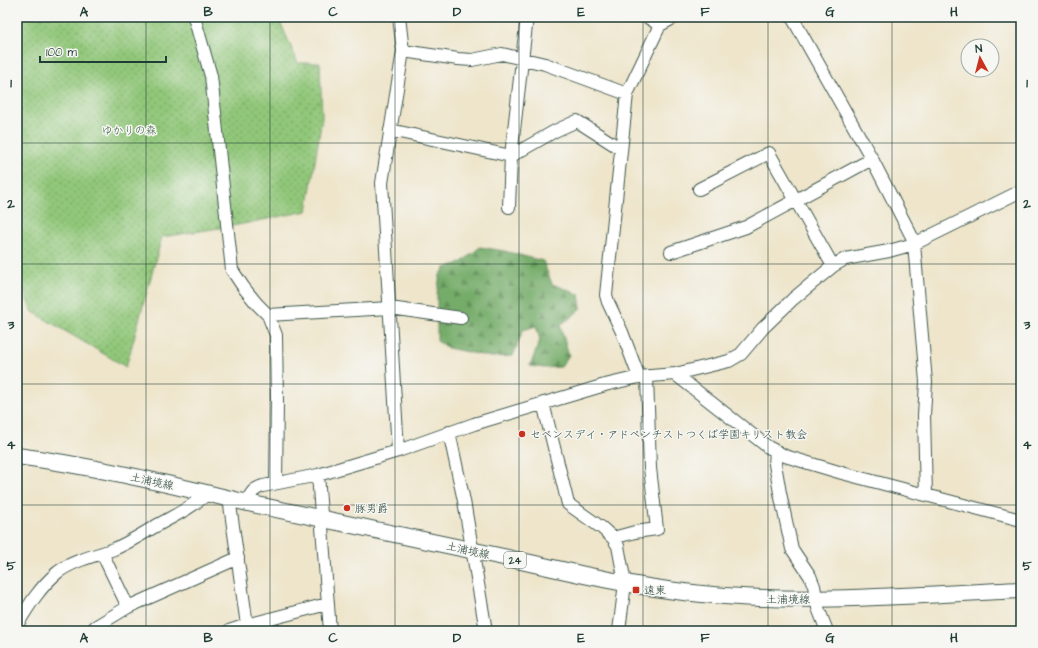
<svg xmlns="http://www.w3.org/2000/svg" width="1038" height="648" viewBox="0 0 1038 648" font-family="'Architects Daughter','Klee One',sans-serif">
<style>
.forest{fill:url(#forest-firs);stroke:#4a744e}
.park{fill:url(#park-dots);stroke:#588256}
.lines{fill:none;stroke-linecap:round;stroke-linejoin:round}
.minor-casing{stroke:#3e564b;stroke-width:14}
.major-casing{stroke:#3e564b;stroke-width:18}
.minor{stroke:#fff;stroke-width:12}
.major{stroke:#fff;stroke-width:16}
.grid{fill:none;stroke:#1f3d34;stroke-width:1;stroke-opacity:0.55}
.poi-dot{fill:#c8321e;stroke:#f6f6f2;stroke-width:1.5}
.labels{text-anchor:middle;stroke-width:3;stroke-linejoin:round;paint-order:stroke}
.shield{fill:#f6f6f2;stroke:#60746d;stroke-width:1}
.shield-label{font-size:10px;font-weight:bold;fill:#1f3d34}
.park-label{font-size:11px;fill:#3c6045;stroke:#f6f6f2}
.poi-label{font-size:11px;fill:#1f3d34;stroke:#f6f6f2;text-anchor:start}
.street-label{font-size:11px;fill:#1f3d34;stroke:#f6f6f2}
.neatline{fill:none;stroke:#1f3d34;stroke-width:1.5}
.grid-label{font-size:13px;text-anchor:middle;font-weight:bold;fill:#1f3d34}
</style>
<defs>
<pattern id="forest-firs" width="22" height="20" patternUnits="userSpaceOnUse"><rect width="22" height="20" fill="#74ac69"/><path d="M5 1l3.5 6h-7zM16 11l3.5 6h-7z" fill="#5f8d57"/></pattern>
<pattern id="park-dots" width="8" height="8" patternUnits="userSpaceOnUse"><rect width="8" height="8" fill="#91c779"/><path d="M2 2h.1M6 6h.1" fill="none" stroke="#76a364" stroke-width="1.8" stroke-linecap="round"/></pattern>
</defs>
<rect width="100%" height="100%" fill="#f6f6f2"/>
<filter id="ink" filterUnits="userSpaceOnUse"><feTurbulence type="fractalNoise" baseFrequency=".025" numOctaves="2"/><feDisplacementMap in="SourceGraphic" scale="8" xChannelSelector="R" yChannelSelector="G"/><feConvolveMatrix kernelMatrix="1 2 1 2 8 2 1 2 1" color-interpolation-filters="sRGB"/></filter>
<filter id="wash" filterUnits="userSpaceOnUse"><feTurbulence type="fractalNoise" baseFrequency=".012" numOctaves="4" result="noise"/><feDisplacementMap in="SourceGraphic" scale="16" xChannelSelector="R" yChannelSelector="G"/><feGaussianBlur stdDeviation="0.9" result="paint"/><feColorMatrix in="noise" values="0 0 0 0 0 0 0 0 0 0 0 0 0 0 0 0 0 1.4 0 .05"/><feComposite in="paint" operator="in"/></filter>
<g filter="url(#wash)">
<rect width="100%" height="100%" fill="#eee5cb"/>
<path class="forest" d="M480 247 504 251 543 261 552 284 579 294 581 308 574 315 560 325 569 355 561 367 545 368 530 366 540 340 536 326 523 330 513 356 491 357 448 348 437 341V293L440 275 445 268 462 262Z"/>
<path class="park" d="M17 17H278L298 63H320L322 118 307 211 238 225 162 237 126 367 33 312 17 280Z"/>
</g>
<g filter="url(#ink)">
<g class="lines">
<g class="minor-casing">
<path id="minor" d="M194 17 211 76 232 270 244 288 257 304 268 315 276 335 277 401 276 483
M647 17 660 25
M792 17 872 159 912 237 914 244 926 382 924 415 926 495
M403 51 458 59 472 60 502 54 545 64 627 94
M390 130 511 156 555 131 577 121 621 149
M699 189 769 153 833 266
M509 207 511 156 527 17
M671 252 746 227 872 159
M268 315 390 308 461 318
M675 374 768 447 785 456 842 473 1021 520
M639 377 622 332 608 302 606 295 627 94 660 25 675 17
M543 403 568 504 602 528 613 538 618 546 625 583 619 631
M449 432 464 501 486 631
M398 451 382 183 403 51 399 17
M776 452 775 464 780 493 792 549 810 576 814 586 818 608 827 631
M318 475 330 631
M229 498 247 625 229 631
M247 502C251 493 253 489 263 486L318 475 398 451 474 424 605 385 639 377 675 374 729 361 741 354 763 328 793 299 833 266 845 259 889 251 914 244 1021 191
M613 538 635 532 657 529 650 468 647 376
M102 553 128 607
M17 625C29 605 40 587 58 572 74 560 95 556 114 549 128 543 141 535 154 527 172 517 193 507 208 493
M247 625 327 604
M92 631 95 627 128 607 238 558"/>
</g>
<g class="major-casing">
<path id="major" d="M17 456C95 466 171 485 248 503 334 522 421 540 508 558 566 571 624 585 684 592 796 606 909 595 1021 590"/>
</g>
<use href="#minor" class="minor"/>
<use href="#major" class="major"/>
</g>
</g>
<path class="grid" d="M146 17V631M270 17V631M395 17V631M519 17V631M643 17V631M768 17V631M892 17V631M17 143H1021M17 264H1021M17 384H1021M17 505H1021"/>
<g class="poi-dot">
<circle cx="522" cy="434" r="4"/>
<circle cx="347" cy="508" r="4"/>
<rect x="632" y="586" width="8" height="8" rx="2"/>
</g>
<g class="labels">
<rect class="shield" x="504" y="552" width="22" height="16" rx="3"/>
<g class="shield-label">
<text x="515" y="564">24</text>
</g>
<g class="park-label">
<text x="129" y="134">ゆかりの森</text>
</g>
<g class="poi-label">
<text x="530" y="438">セベンスデイ・アドベンチストつくば学園キリスト教会</text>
<text x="355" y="512">豚男爵</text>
<text x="644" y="594">遠東</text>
</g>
<g class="street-label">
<text transform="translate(152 481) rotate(12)" y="4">土浦境線</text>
<text transform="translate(468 550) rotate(12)" y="4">土浦境線</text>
<text x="788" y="603">土浦境線</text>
</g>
</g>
<rect width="1038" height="648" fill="none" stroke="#f6f6f2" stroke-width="44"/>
<g transform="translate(980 58) rotate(353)"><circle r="19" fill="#f6f6f2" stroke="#a0aca6"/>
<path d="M0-3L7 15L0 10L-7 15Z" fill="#c8321e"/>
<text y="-6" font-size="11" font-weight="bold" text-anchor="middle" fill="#1f3d34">N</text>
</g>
<path d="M40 56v6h126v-6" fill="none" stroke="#1f3d34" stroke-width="2"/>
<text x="46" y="56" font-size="12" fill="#1f3d34" stroke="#f6f6f2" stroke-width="3" paint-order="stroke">100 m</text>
<rect x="22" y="22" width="994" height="604" class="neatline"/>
<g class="grid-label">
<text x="84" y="16">A</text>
<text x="208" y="16">B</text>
<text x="333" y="16">C</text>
<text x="457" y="16">D</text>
<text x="581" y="16">E</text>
<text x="705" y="16">F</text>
<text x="830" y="16">G</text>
<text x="954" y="16">H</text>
<text x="11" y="87">1</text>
<text x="1027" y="87">1</text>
<text x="11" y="208">2</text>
<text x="1027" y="208">2</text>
<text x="11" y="329">3</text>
<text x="1027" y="329">3</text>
<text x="11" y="449">4</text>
<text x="1027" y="449">4</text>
<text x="11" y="570">5</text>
<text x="1027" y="570">5</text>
<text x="84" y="642">A</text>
<text x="208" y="642">B</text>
<text x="333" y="642">C</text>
<text x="457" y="642">D</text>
<text x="581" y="642">E</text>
<text x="705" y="642">F</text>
<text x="830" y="642">G</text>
<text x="954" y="642">H</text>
</g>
</svg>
